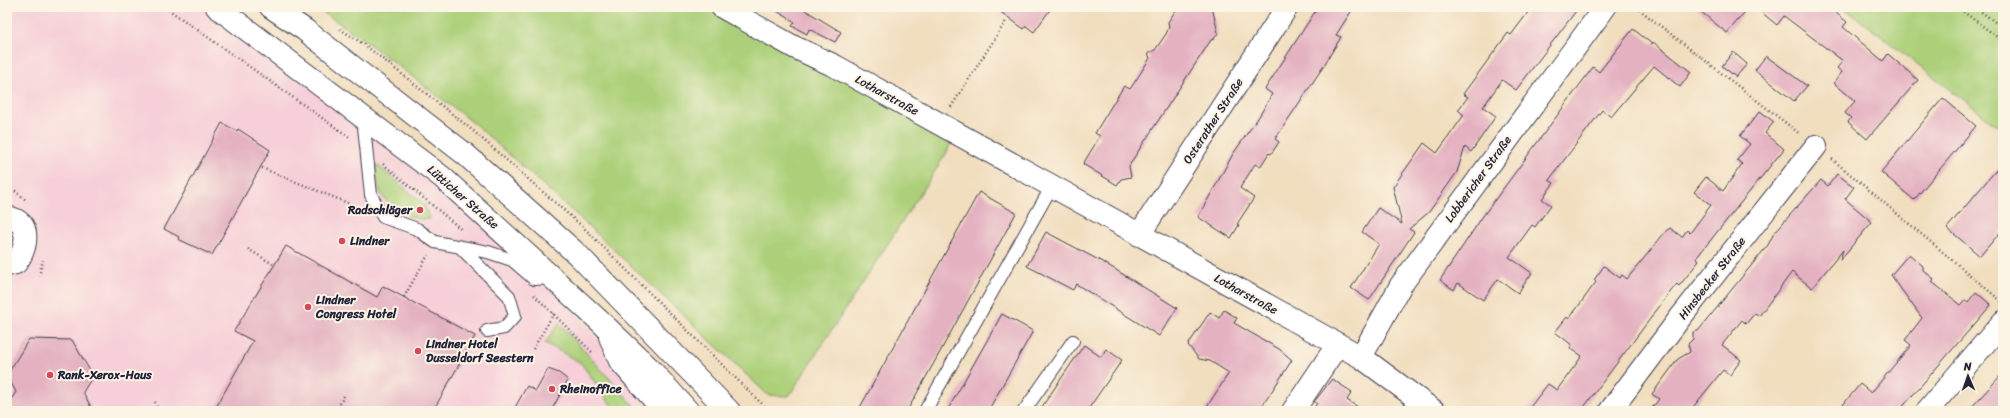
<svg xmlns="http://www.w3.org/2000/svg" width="2010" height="418" viewBox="0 0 2010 418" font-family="Sriracha,sans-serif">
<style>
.built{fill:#f6cfd8}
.green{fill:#acd079;stroke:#67795a}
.building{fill:#e4b1c1}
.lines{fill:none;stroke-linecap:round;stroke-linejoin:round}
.lane-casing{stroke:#413e4f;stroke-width:14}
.street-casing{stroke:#413e4f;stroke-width:24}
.secondary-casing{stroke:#413e4f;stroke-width:24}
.path{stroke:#413e4f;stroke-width:2.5;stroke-dasharray:1 3;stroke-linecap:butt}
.lane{stroke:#fff;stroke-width:12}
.street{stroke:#fff;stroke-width:22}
.secondary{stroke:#fff;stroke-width:22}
.poi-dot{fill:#d1495b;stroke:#fcf5e5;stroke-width:1.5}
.labels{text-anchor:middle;stroke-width:4;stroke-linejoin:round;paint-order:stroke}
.street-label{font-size:12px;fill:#22223b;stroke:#fcf5e5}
.poi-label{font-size:12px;font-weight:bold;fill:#22223b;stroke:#fcf5e5;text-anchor:start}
</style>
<rect width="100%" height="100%" fill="#fcf5e5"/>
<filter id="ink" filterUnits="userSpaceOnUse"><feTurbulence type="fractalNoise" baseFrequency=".025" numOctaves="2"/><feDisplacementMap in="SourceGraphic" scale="8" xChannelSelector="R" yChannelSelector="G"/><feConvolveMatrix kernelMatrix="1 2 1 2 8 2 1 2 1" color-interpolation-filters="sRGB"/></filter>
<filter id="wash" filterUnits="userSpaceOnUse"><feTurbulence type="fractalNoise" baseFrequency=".012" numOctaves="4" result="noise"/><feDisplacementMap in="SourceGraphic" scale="16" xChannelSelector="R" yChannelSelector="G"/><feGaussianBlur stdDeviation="0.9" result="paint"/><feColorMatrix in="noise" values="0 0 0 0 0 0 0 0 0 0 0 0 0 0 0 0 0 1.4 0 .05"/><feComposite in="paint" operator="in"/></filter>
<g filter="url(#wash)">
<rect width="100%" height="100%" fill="#f1debf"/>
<path class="built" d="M7 7H206L358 121 546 279 661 411H7Z"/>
<path class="green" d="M315 7H716L955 134 946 154 789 396 768 395 582 220 476 125 364 40Z
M1843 7H2003V130Z
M376 164 425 205 429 219C418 220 412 217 402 212 379 201 377 188 376 164Z
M559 323 639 411H615L581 363 545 343Z"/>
<g id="blocks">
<path class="building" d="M770 7H800L841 32 835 42 809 29 807 34 792 26 795 22Z
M994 7H1052L1034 32 1026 26 1024 29Z
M1178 7H1212L1218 33 1214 39 1211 40 1135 156 1129 166 1131 177 1121 179 1117 185 1083 164 1100 136 1095 133 1112 105 1124 86 1130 89 1138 77 1150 58 1148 53 1155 50 1166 34 1169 27 1168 22Z
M1318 7H1354L1336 35 1341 37 1323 67 1275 139 1279 142 1271 154 1269 153 1260 167 1255 164 1240 188 1254 198 1237 224 1239 225 1231 238 1198 217 1233 154 1260 115 1272 94 1265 89Z
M1532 7H1579L1516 90 1502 80 1483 107 1496 116 1471 152 1465 147 1457 172 1429 212 1409 229 1414 232 1369 300 1351 288 1379 244 1362 232 1378 208 1402 224 1393 187 1424 143 1437 153 1464 115 1458 110 1468 97 1463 94 1508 33 1511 35Z
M1695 7H1749L1727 33Z
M1755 7H1829L1847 22 1843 27 1883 61 1888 54 1918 80 1867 139 1848 122 1851 118 1845 113 1855 101 1834 83 1842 72 1837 68 1843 61 1784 16 1777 25Z
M1633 29 1652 44 1653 42 1691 72 1680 87 1654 66 1611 117 1602 110 1549 180 1554 183 1542 199 1551 205 1535 227 1532 225 1509 257 1532 273 1518 293 1498 279 1483 300 1458 283 1454 290 1440 280 1483 216 1593 67 1599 72Z
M1733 52 1747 64 1736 77 1722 66Z
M1766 56 1807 86 1794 101 1755 70Z
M1943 98 1976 126 1914 200 1881 172Z
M1760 111 1774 122 1765 133 1784 149 1701 252 1696 259 1699 261 1679 286 1677 284 1671 291 1581 411H1527L1548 384 1557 390 1582 356 1570 348 1572 345 1555 332 1567 317 1569 319 1596 282 1594 280 1604 266 1620 278 1622 275 1627 279 1666 231 1670 228 1682 237 1687 230 1690 233 1711 205 1694 192 1706 177 1723 191 1742 164 1737 160 1750 144 1740 136Z
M222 123 237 131 238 129 270 150 212 255 178 239 179 237 164 229Z
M2003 162V229L1980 256 1947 228Z
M1837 174 1854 187 1845 199 1872 222 1840 260 1843 250 1812 288 1792 272 1759 316 1755 313 1746 324 1742 320 1722 345 1741 360 1730 375 1723 370 1690 411H1650L1659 399 1652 394 1678 359 1690 352 1688 344 1693 339V332L1698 331 1768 245 1774 233 1821 180 1828 186Z
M979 192 1016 213 940 352 907 411H858Z
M1046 232 1108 265 1177 308 1159 336 1076 284 1073 290 1027 266Z
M286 246 377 297 383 286 475 336 433 411H214L253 341 234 331Z
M1909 254 1923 266V270L1934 279 1932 282 1961 305 1965 300 1968 302 1976 292 1991 305 1899 411H1838L1860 384 1871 393 1911 345 1905 340 1922 318 1891 275Z
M1224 310 1237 318 1234 323 1279 349 1292 360 1259 411H1204L1229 373 1210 361 1199 359 1188 345 1210 312 1219 318Z
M1002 314 1033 331 988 411H947Z
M29 339 72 340 93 376 83 392 93 411H7V406L16 392 7 375Z
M1084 345 1101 357 1106 349 1122 360 1087 411H1039Z
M548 369 559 373 568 380 551 411H513L527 386 536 391Z
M2003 373V411H1968Z
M1332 379 1352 392 1347 400 1364 411H1312L1317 403 1314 402Z"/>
</g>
</g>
<g filter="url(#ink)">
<use href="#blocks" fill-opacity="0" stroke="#413e4f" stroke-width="1"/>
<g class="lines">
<g class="lane-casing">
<path id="lane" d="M363 117 371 195 383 217 417 229 435 242 488 252 512 260 534 279 554 278
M460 247 509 296 515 316 504 328 487 331
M925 411 1052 186
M1024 411 1073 341"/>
</g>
<g class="street-casing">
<path id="street" d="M722 7 794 47 835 66 1361 357 1434 411
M7 217C33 221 27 248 16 263L7 265
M1139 235 1287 7
M1361 357 1401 285 1605 7
M1293 411 1338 344
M1610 411 1680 318 1816 146
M1927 411 2003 322"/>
</g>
<g class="secondary-casing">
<path id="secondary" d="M217 7 442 177 604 325 649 368 688 411
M271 7 305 30 465 154 578 255 729 411
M610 337 620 361 664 411"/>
</g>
<path class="path" d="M165 7 349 137
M1636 7 1800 134
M1957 7 2003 41
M1975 7 2003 28
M340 29 365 45 471 129 583 227 769 411
M951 107 1006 21
M1832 159 2001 301
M383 164 462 230
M262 168 360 208
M7 190 15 191 27 201
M248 249 273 264
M39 276 43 260
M534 295 593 353
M404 297 428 255
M533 349 554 313
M155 402 158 411
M336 411 345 394"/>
<use href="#lane" class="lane"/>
<use href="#street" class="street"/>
<use href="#secondary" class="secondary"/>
</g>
</g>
<g class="poi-dot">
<circle cx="420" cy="210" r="4"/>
<circle cx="342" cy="241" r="4"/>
<circle cx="308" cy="307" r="4"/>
<circle cx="418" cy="351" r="4"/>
<circle cx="50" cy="375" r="4"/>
<circle cx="552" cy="389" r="4"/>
</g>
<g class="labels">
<g class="street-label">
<text transform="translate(887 95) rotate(29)" y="4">Lotharstraße</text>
<text transform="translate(1213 121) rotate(-57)" y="4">Osterather Straße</text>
<text transform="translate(1478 179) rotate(-54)" y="4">Lobbericher Straße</text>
<text transform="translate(463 197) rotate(41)" y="4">Lütticher Straße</text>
<text transform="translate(1712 278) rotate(-52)" y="4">Hinsbecker Straße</text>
<text transform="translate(1246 294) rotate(29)" y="4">Lotharstraße</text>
</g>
<g class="poi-label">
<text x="412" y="214" text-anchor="end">Radschläger</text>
<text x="350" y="245">Lindner</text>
<text x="316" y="304">Lindner<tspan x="316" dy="14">Congress Hotel</tspan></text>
<text x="426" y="348">Lindner Hotel<tspan x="426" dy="14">Dusseldorf Seestern</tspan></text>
<text x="58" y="379">Rank-Xerox-Haus</text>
<text x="560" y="393">Rheinoffice</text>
</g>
</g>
<rect width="2010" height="418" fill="none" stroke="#fcf5e5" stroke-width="24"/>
<g transform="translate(1968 376) rotate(358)" stroke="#fcf5e5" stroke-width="3" paint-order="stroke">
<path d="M0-3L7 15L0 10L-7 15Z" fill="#22223b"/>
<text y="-6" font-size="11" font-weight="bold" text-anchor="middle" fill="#22223b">N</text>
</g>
</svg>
